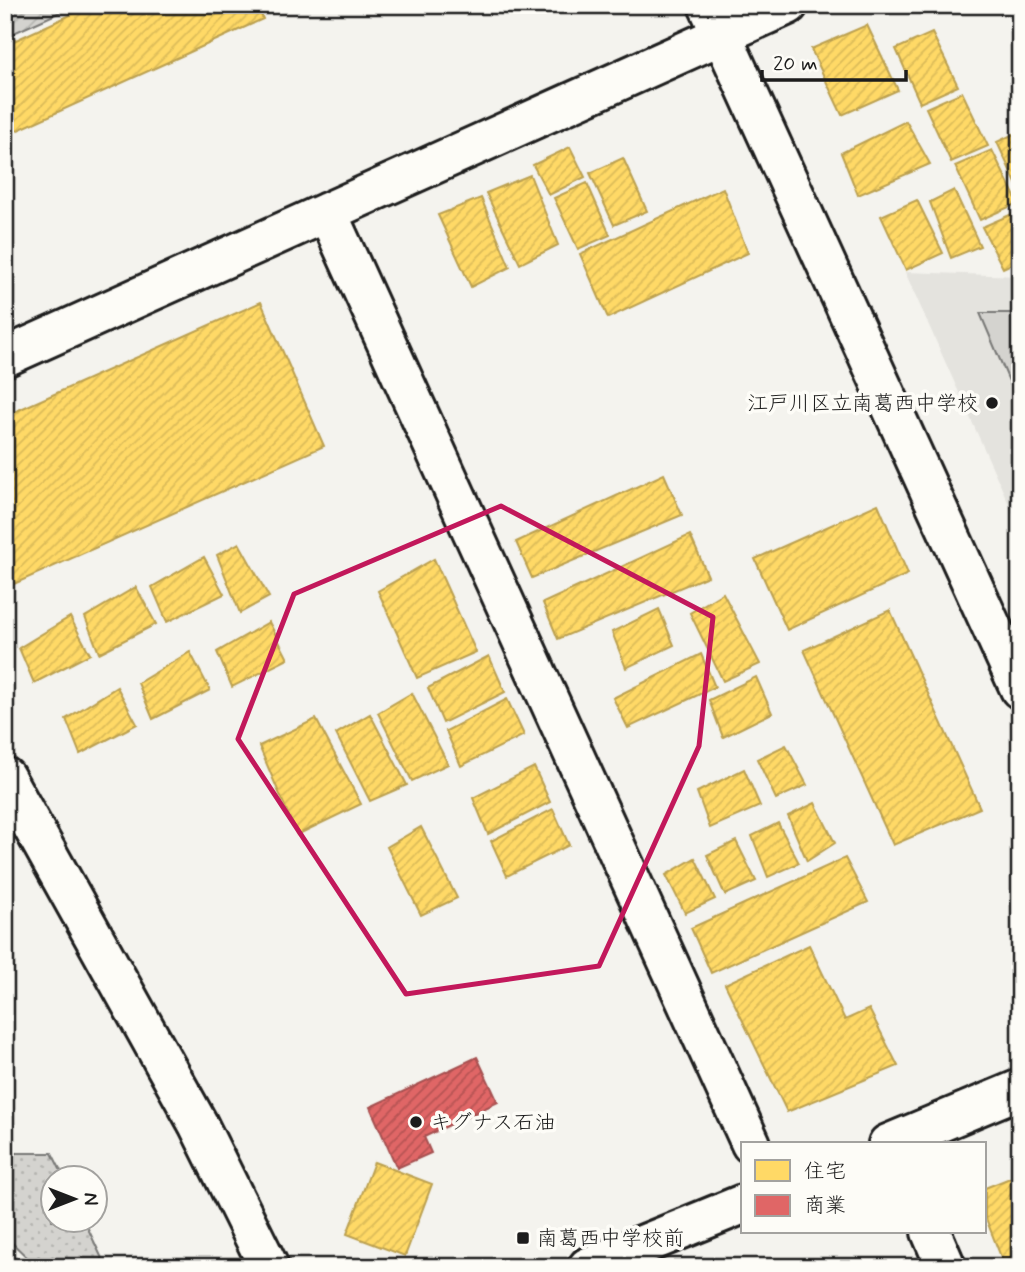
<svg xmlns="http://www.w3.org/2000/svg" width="1025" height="1272" viewBox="0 0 1025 1272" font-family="Mynerve,'Klee One',sans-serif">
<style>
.built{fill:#e4e3de}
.park{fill:url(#park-dots);stroke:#787876;stroke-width:2}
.garden{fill:url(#garden-furrows);stroke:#787876;stroke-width:2}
.pitch{fill:#d4d3cf;stroke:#787876;stroke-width:2}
.homes{fill:url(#homes-hatch);stroke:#bba050;stroke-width:2}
.shops{fill:url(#shops-hatch);stroke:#a55050;stroke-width:2}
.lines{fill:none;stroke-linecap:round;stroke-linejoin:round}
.minor-casing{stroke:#1c1c1c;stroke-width:44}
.minor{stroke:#fdfcf7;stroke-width:38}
.marked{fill:none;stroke:#c2185b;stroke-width:5;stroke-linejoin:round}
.poi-dot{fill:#1c1c1c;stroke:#fdfcf7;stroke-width:2.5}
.labels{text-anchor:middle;stroke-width:7;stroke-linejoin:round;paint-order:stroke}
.poi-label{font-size:21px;fill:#1c1c1c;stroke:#fdfcf7;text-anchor:start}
</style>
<defs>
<pattern id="park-dots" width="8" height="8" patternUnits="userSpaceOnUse" patternTransform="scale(1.75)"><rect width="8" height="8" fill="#d4d3cf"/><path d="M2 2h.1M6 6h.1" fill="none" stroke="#b5b5b1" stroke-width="1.8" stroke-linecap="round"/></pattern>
<pattern id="garden-furrows" width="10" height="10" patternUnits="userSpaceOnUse" patternTransform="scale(1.75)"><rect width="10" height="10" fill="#d4d3cf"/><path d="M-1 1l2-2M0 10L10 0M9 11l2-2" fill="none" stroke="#b5b5b1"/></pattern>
<pattern id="homes-hatch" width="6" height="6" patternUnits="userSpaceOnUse" patternTransform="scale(1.75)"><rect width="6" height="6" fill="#ffd966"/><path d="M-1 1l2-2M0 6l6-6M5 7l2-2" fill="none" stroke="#daba58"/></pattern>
<pattern id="shops-hatch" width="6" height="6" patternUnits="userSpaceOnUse" patternTransform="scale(1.75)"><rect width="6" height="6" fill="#e06666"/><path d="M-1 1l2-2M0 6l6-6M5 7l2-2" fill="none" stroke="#b55353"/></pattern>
</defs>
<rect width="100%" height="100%" fill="#f4f3ee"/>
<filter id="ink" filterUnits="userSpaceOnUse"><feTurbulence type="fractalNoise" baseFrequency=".0143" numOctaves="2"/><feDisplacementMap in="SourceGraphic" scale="14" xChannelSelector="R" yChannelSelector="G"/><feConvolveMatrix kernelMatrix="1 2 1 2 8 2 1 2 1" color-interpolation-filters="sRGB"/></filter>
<g filter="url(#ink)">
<path class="built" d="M905 272 1020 276V529Z"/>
<path class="park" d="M5 1153H52L64 1177 52 1178V1220H84L106 1267H37L5 1236Z"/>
<path class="garden" d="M5 5H76L5 37Z"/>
<path class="pitch" d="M980 313H1020V407Z"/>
<path class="homes" d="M92 5H257L263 19 5 136V45Z
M867 25 898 90 842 115 811 49Z
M932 33 958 86 920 103 896 49Z
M962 92 988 146 951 162 926 108Z
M906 121 930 164 858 195 841 153Z
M1020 131V192L997 142Z
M570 147 585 177 549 195 533 165Z
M992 150 1018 203 980 220 955 166Z
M623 158 647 211 614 225 590 173Z
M530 175 558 245 520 264 486 193Z
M587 183 610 235 578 249 554 198Z
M723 188 748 253 608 318 580 254Z
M954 190 980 246 951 258 930 202Z
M481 198 510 267 471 287 438 215Z
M917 200 943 253 906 270 881 216Z
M1019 211 1020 260 1003 268 982 227Z
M261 302 324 446 5 588V416Z
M664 474 682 515 532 578 516 542Z
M878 504 908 574 787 630 755 559Z
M690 535 708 576 558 639 543 603Z
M239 543 269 597 240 613 217 555Z
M204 557 224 594 167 622 152 587Z
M434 559 476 652 417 678 378 591Z
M136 587 156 624 99 653 85 617Z
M723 593 760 664 723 681 690 613Z
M659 609 674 645 626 668 612 632Z
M890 610 980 808 893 845 804 650Z
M70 617 90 654 34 683 19 648Z
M269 622 288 659 232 687 217 652Z
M190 652 210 690 153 719 138 683Z
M701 654 715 687 628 728 613 698Z
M489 656 505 692 443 723 428 688Z
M756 677 772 713 723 737 709 700Z
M117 687 137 724 80 754 66 719Z
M412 693 448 764 412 781 378 713Z
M507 699 524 735 461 766 446 731Z
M370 714 407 785 370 801 336 734Z
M316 719 361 804 297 835 259 746Z
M786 745 807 785 776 799 757 759Z
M534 767 550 802 488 834 473 798Z
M744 769 760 806 710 828 697 792Z
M815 803 835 843 807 861 788 816Z
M553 809 569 845 507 876 491 841Z
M778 823 799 863 768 877 752 836Z
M421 827 457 898 421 915 387 847Z
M736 841 756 881 725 895 707 855Z
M695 858 715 899 685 913 666 875Z
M845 858 868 902 711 973 691 928Z
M809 945 845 1020 869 1009 898 1066 787 1112 725 984Z
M374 1162 432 1184 405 1256 347 1234Z
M1020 1174V1267H1005L985 1216V1188Z"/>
<path class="shops" d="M477 1057 498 1102 424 1137 431 1153 397 1168 370 1107Z"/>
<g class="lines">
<g class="minor-casing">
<path id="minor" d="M708 5 1020 689
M327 212 751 1144
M5 357 788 5
M5 777 198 1124 269 1267
M888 1144 1020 1089
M931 1232 946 1267
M588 1267 743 1204"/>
</g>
<use href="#minor" class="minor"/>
</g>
</g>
<path class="marked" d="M501 506 713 617 699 746 599 966 406 994 238 739 294 594Z"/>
<g class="poi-dot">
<circle cx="992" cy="403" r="7"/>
<circle cx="416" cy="1122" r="7"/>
<rect x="516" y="1231" width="14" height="14" rx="3.5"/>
</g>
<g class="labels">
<g class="poi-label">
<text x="978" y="410" text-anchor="end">江戸川区立南葛西中学校</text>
<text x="430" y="1129">キグナス石油</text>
<text x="537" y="1245">南葛西中学校前</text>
</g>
</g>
<rect width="1025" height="1272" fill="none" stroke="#fdfcf7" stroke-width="28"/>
<rect x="14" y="14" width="997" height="1244" fill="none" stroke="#1c1c1c" stroke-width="2.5" filter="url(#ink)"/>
<rect x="741" y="1142" width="245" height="91" fill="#fdfcf7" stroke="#a3a29f" stroke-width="2"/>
<rect x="755" y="1160" width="35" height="21" fill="#ffd966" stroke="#a3a29f" stroke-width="2"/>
<text x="804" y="1178" font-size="21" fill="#1c1c1c">住宅</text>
<rect x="755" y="1195" width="35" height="21" fill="#e06666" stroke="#a3a29f" stroke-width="2"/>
<text x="804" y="1212" font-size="21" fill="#1c1c1c">商業</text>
<g transform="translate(74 1199) rotate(90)"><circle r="33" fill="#fdfcf7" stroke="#a3a29f" stroke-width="2"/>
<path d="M0-5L12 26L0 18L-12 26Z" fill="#1c1c1c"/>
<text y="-10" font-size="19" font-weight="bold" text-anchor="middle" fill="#1c1c1c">N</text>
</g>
<path d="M762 70v10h144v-10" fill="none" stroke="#1c1c1c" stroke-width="3.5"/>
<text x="773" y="70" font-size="21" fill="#1c1c1c" stroke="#fdfcf7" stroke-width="5" paint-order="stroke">20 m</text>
</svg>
